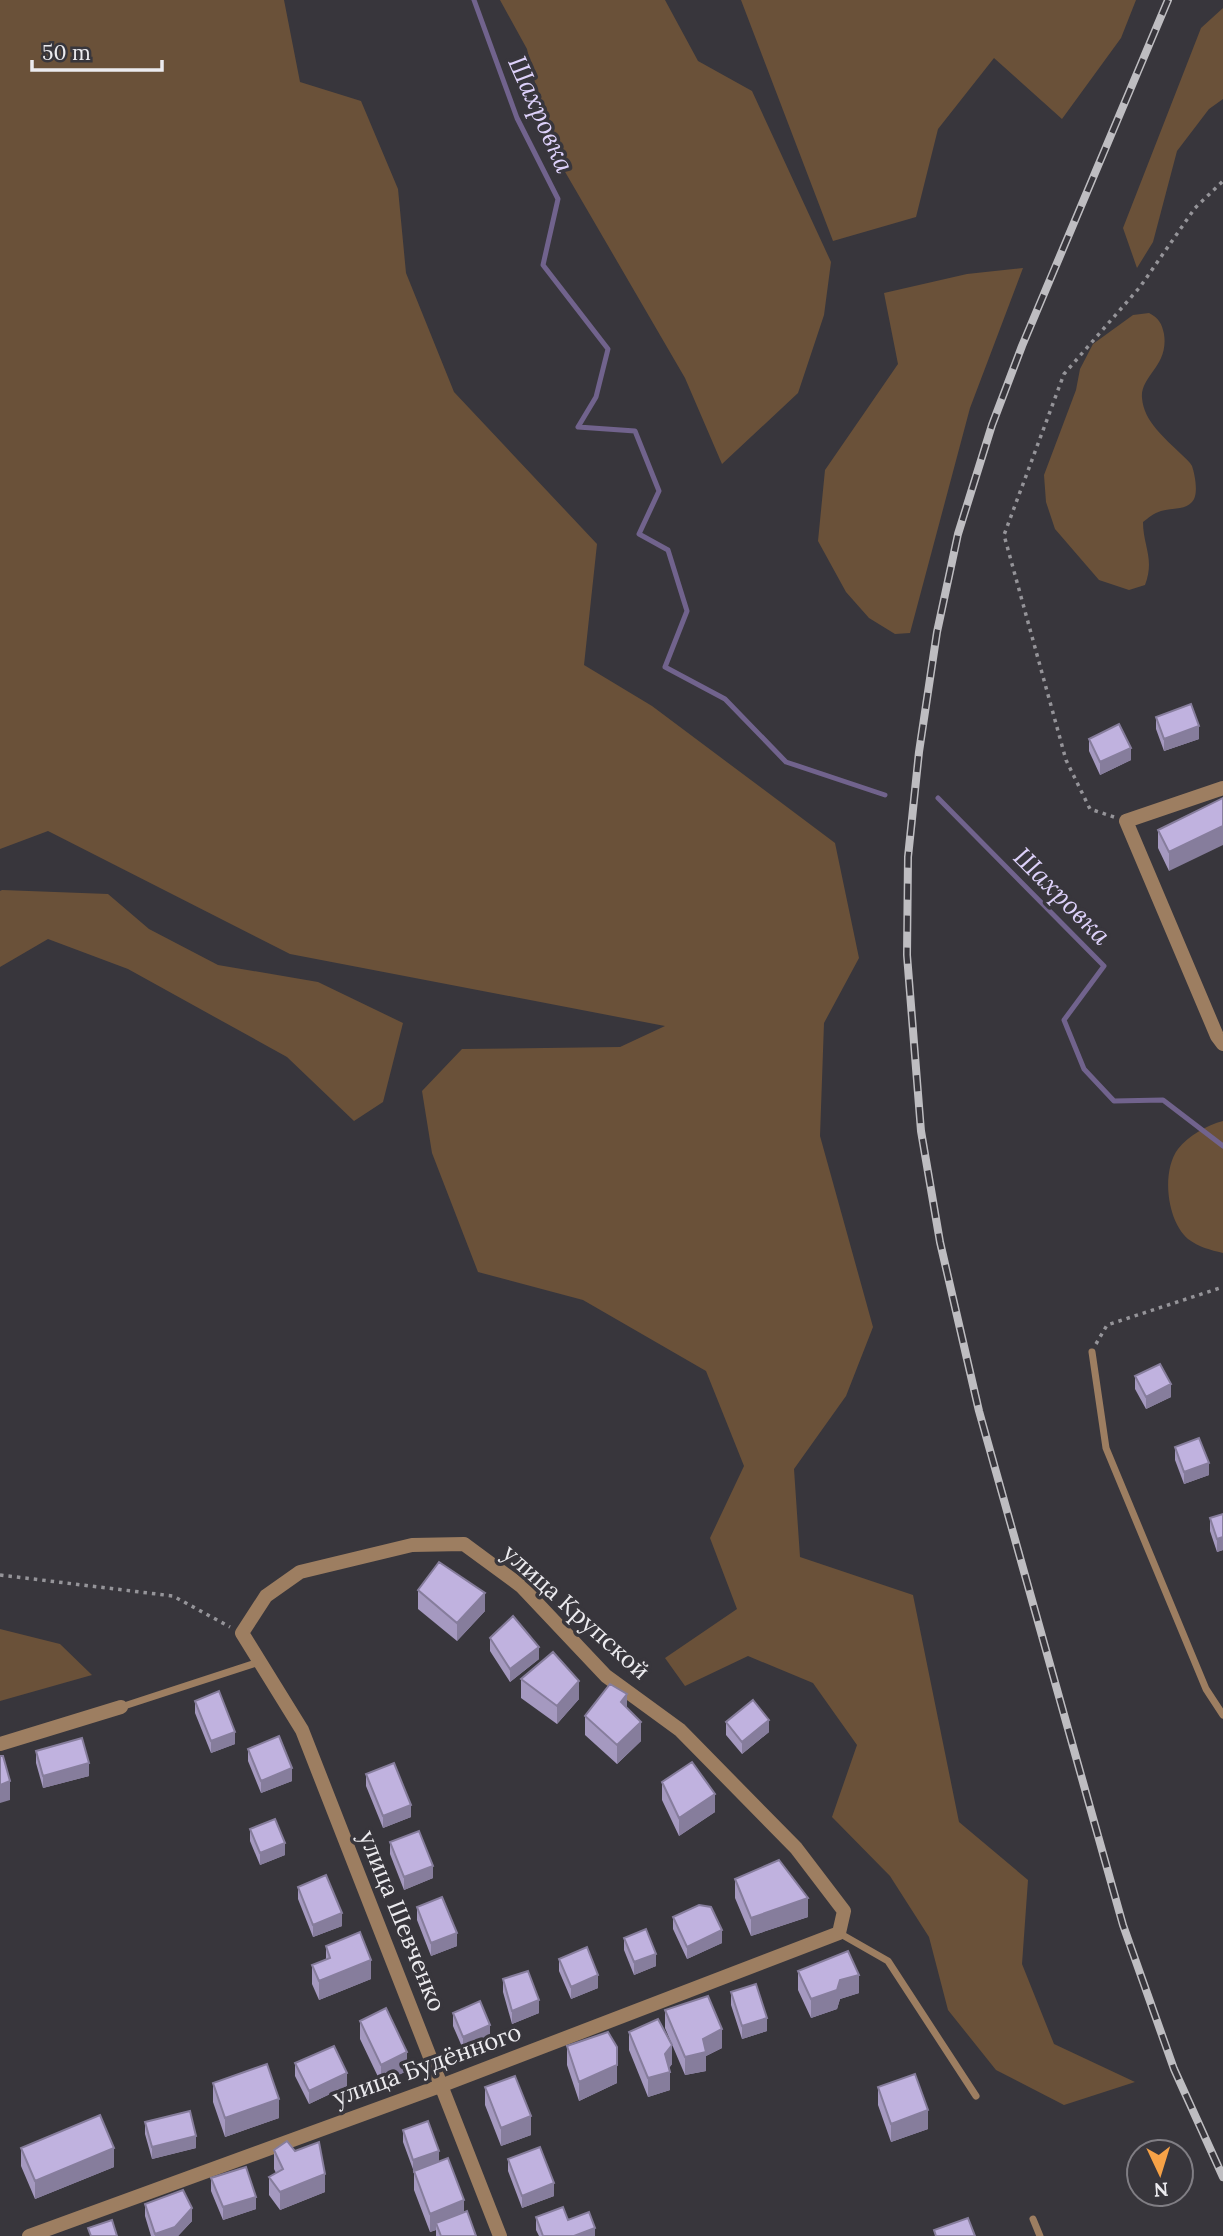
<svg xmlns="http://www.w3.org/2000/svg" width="1223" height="2236" viewBox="0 0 1223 2236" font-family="Lora,serif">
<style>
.green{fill:#6a5139}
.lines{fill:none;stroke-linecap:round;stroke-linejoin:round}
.stream{stroke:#71638d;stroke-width:5}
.path{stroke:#959499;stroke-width:3.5;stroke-dasharray:3.5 5;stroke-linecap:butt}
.lane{stroke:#9d7e61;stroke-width:7}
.street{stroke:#9d7e61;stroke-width:14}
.rail-casing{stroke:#bebdc1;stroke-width:8}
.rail{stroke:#38363c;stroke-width:5;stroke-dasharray:16;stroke-linecap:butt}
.wall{fill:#a599c0}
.shaded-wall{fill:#867d9c}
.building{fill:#c0b2df;stroke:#867d9c;stroke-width:2}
.labels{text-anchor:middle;stroke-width:7;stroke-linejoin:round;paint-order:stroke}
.street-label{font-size:24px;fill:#ecebef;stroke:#38363c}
.water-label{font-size:26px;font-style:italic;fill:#ddd1fa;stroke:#38363c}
</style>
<rect width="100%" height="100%" fill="#38363c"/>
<path class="green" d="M0 0H284L300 82 361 101 398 189 406 273 454 392 597 544 584 665 652 706 835 843 859 958 824 1023 820 1136 873 1327 846 1396 794 1469 800 1557 913 1595 959 1822 1028 1880 1022 1964 1054 2044 1135 2082 1064 2105 996 2070 948 2010 929 1937 890 1876 832 1817 857 1745 813 1683 748 1656 685 1686 665 1658 737 1609 710 1538 744 1466 706 1371 583 1300 478 1272 432 1153 422 1091 462 1049 620 1047 665 1026 290 954 48 831 0 849Z
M500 0H665L698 61 752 91 831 262 824 315 798 393 722 464 685 378 550 146 527 49Z
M741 0H1136L1121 38 1062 119 994 58 938 129 916 217 833 241Z
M1223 8V99L1209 109 1177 151 1153 242 1137 268 1123 228 1201 28Z
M1023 268 970 408 910 633 895 634 869 618 846 592 818 541 825 470 898 364 884 293 967 274Z
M1149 313C1159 318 1162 324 1164 334 1169 366 1140 376 1142 398 1144 422 1165 438 1181 454 1185 458 1190 462 1192 466 1195 475 1199 495 1192 502 1185 510 1171 508 1161 511 1154 513 1148 518 1143 522 1143 546 1155 559 1145 585L1129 590 1099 580 1055 529 1046 502 1044 475 1076 390 1080 369 1093 344 1133 315Z
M2 890 108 894 149 929 218 965 318 982 403 1023 383 1102 354 1121 287 1057 128 969 48 939 0 967V891Z
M1223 1121V1253C1210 1250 1199 1247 1188 1239 1167 1221 1161 1172 1178 1149 1188 1136 1207 1125 1223 1121Z
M0 1629 60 1644 92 1675 0 1701Z"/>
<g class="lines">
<path class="stream" d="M474 0 517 118 558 199 543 265 608 349 596 397 578 427 635 431 659 491 639 534 668 550 687 611 665 667 725 699 786 762 885 795
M938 798 1104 966 1064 1020 1084 1069 1114 1101 1163 1100 1223 1146"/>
<path class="path" d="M1114 817 1090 809 1066 760 1004 535 1064 374 1140 287 1195 208 1223 181
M1096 1344 1107 1325 1223 1287
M0 1575 173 1596 230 1627"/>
<path class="lane" d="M1092 1352 1106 1448 1206 1689 1223 1715
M121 1707 259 1662
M839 1933 888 1961 976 2096
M1033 2219 1040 2236"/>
<path class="street" d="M1223 788 1126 821 1217 1036 1223 1044
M0 1744 121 1707
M29 2236 443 2085 839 1933 844 1911 796 1848 680 1730 606 1676 521 1586 464 1544 412 1545 300 1572 266 1596 242 1633 302 1730 500 2236"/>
<g class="rail-casing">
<path id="rail" d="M1168 0 1022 346 992 425 958 534 937 632 919 752 908 857 907 955 921 1131 940 1242 979 1411 1123 1925 1174 2069 1223 2177"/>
</g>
<use href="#rail" class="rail"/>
</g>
<path class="wall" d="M1156 717 1199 739 1164 751 1156 729Z
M1089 739 1131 760 1100 775 1089 751Z
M1223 798 1169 871 1158 848V830Z
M1135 1376 1171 1397 1146 1409 1135 1389Z
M1175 1447 1209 1475 1184 1484 1175 1460Z
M1223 1514V1550L1217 1552 1210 1531V1518Z
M418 1590 485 1611 457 1641 418 1609Z
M490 1638 539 1659 510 1682 490 1651Z
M521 1679 579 1699 557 1724 521 1698Z
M195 1701 235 1744 211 1753 195 1713Z
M627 1708 641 1741 617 1764 585 1735V1716Z
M726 1722 769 1732 742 1754 726 1735Z
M248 1749 292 1781 261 1793 248 1761Z
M36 1751 89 1776 43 1788 36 1763Z
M366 1774 411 1817 383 1828 366 1786Z
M662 1782 715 1812 679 1836 662 1800Z
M250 1829 285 1855 260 1865 250 1841Z
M390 1842 433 1878 404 1890 390 1854Z
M735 1879 808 1917 751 1936 735 1898Z
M298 1887 342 1926 313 1937 298 1899Z
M417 1907 457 1946 431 1956 417 1920Z
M673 1917 722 1943 687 1959 673 1929Z
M624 1938 656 1966 634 1975 624 1950Z
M326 1946 371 1979 319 2000 312 1984V1965L326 1960Z
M559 1959 598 1988 571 1999 559 1971Z
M798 1971 859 1993 840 1999 837 2009 811 2018 798 1990Z
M503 1979 539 2013 512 2024 503 1992Z
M731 1992 767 2031 742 2039 731 2005Z
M665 2010 722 2048 706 2056V2071L685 2075 665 2028Z
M453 2013 490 2037 463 2049 453 2026Z
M360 2021 407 2071 381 2083 360 2039Z
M629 2032 672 2064 669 2068 670 2090 648 2097 629 2050Z
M567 2046 617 2083 579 2101 567 2065Z
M295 2063 347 2086 309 2104 295 2076Z
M213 2083 279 2118 225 2137 213 2102Z
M485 2087 531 2135 501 2146 485 2105Z
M878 2087 928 2129 891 2142 878 2105Z
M145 2122 196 2148 152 2159 145 2134Z
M403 2130 439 2162 476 2236H436V2230L430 2232 414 2190V2172L403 2142Z
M21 2148 114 2167 35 2199 21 2166Z
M274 2150 325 2192 280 2210 269 2195V2177L276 2173 274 2169Z
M508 2159 554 2196 522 2208 508 2171Z
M211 2178 256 2209 223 2220 211 2191Z
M145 2204 192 2221 178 2236H151L145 2216Z
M536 2217 568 2220 595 2236H539L536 2230Z"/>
<path class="shaded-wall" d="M1199 726V739L1164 751V739Z
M1131 748V760L1100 775V762Z
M1223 826V845L1169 871V852Z
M1171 1384V1397L1146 1409V1397Z
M1209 1463V1475L1184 1484V1472Z
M1223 1537V1550L1217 1552V1539Z
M485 1593V1611L457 1641V1623Z
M539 1647V1659L510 1682V1669Z
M579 1681V1699L557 1724V1706Z
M627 1694V1712L621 1702Z
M769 1720V1732L742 1754V1742Z
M641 1722V1741L617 1764V1745Z
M235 1732V1744L211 1753V1741Z
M89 1763V1776L43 1788V1776Z
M292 1768V1781L261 1793V1781Z
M10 1781V1800L0 1803V1785Z
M715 1794V1812L679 1836V1818Z
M411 1805V1817L383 1828V1816Z
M285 1843V1855L260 1865V1853Z
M433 1866V1878L404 1890V1877Z
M808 1898V1917L751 1936V1918Z
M342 1913V1926L313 1937V1925Z
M722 1930V1943L687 1959V1947Z
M457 1933V1946L431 1956V1943Z
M656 1954V1966L634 1975V1962Z
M371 1960V1979L319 2000V1981Z
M598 1975V1988L571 1999V1987Z
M859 1975V1993L840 1999 837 2009 811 2018V1999L840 1980Z
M539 2000V2013L512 2024V2011Z
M767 2018V2031L742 2039V2026Z
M490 2025V2037L463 2049V2037Z
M722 2029V2048L706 2056V2071L685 2075V2057L703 2039Z
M672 2045V2064L665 2073V2054Z
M407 2052V2071L381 2083V2065Z
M617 2065V2083L579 2101V2082Z
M670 2072V2090L648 2097V2078Z
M347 2073V2086L309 2104V2091Z
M279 2099V2118L225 2137V2118Z
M928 2110V2129L891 2142V2124Z
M531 2116V2135L501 2146V2128Z
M196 2136V2148L152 2159V2147Z
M114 2148V2167L35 2199V2181Z
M439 2151V2164L413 2173V2160Z
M325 2174V2192L280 2210V2192Z
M554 2183V2196L522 2208V2196Z
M256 2197V2209L223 2220V2207Z
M464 2200V2219L436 2223V2230L430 2232V2214Z
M192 2208V2221L178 2236H155V2234Z
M595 2228V2236H574Z"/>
<path class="building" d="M1191 704 1199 726 1164 739 1156 717Z
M1119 724 1131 748 1100 762 1089 739Z
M1223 798V826L1169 852 1158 830Z
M1160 1364 1171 1384 1146 1397 1135 1376Z
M1199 1438 1209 1463 1184 1472 1175 1447Z
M1223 1514V1537L1217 1539 1210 1518Z
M439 1562 485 1593 457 1623 418 1590Z
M513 1616 539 1647 510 1669 490 1638Z
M553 1652 579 1681 557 1706 521 1679Z
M610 1684 627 1694 621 1702 641 1722 617 1745 585 1716Z
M219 1691 235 1732 211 1741 195 1701Z
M753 1700 769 1720 742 1742 726 1722Z
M279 1736 292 1768 261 1781 248 1749Z
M82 1738 89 1763 43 1776 36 1751Z
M0 1756H3L10 1781 0 1785Z
M692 1762 715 1794 679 1818 662 1782Z
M394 1763 411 1805 383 1816 366 1774Z
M275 1819 285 1843 260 1853 250 1829Z
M419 1831 433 1866 404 1877 390 1842Z
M779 1860 808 1898 751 1918 735 1879Z
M326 1875 342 1913 313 1925 298 1887Z
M442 1897 457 1933 431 1943 417 1907Z
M699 1905 711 1907 722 1930 687 1947 673 1917Z
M646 1929 656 1954 634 1962 624 1938Z
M360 1932 371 1960 319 1981 312 1965 330 1958 326 1946Z
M587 1947 598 1975 571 1987 559 1959Z
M848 1951 859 1975 840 1980 837 1990 811 1999 798 1971Z
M528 1971 539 2000 512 2011 503 1979Z
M756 1984 767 2018 742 2026 731 1992Z
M708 1996 722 2029 703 2039 706 2052 685 2057 665 2010Z
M480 2001 490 2025 463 2037 453 2013Z
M386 2008 407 2052 381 2065 360 2021Z
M658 2019 672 2045 665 2054 670 2072 648 2078 629 2032Z
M608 2032 617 2047V2065L579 2082 567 2046Z
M334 2046 347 2073 309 2091 295 2063Z
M267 2064 279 2099 225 2118 213 2083Z
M915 2074 928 2110 891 2124 878 2087Z
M515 2076 531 2116 501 2128 485 2087Z
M190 2111 196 2136 152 2147 145 2122Z
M100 2115 114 2148 35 2181 21 2148Z
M428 2121 439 2151 413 2160 403 2130Z
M287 2141 295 2151 319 2142 325 2174 280 2192 269 2177 283 2169 274 2150Z
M540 2147 554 2183 522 2196 508 2159Z
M448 2158 464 2200 430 2214 414 2171Z
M246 2167 256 2197 223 2207 211 2178Z
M183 2190 192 2208 175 2227 155 2234 145 2204Z
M563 2207 568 2220 589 2212 595 2228 574 2236H543L536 2217Z
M467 2211 476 2236H441L436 2223Z
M968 2218 975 2236H936L934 2230Z
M112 2220 117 2236H91L88 2228Z"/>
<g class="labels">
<g class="street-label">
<text transform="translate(576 1612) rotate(42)" y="8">улица Крупской</text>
<text transform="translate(402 1921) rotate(68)" y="8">улица Шевченко</text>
<text transform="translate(427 2065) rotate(-20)" y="8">улица Будённого</text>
</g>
<g class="water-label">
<text transform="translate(541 114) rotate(66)" y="9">Шахровка</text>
<text transform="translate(1062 896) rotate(45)" y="9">Шахровка</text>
</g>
</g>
<g transform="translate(1160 2173) rotate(176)"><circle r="33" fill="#38363c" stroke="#807e84" stroke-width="2"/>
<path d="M0-5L12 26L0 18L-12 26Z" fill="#f6a247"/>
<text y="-10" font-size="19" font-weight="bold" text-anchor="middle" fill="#ecebef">N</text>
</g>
<path d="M32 60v10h130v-10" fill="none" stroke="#ecebef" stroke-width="3.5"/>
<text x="42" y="60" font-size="21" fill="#ecebef" stroke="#38363c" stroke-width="5" paint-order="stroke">50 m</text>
</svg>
